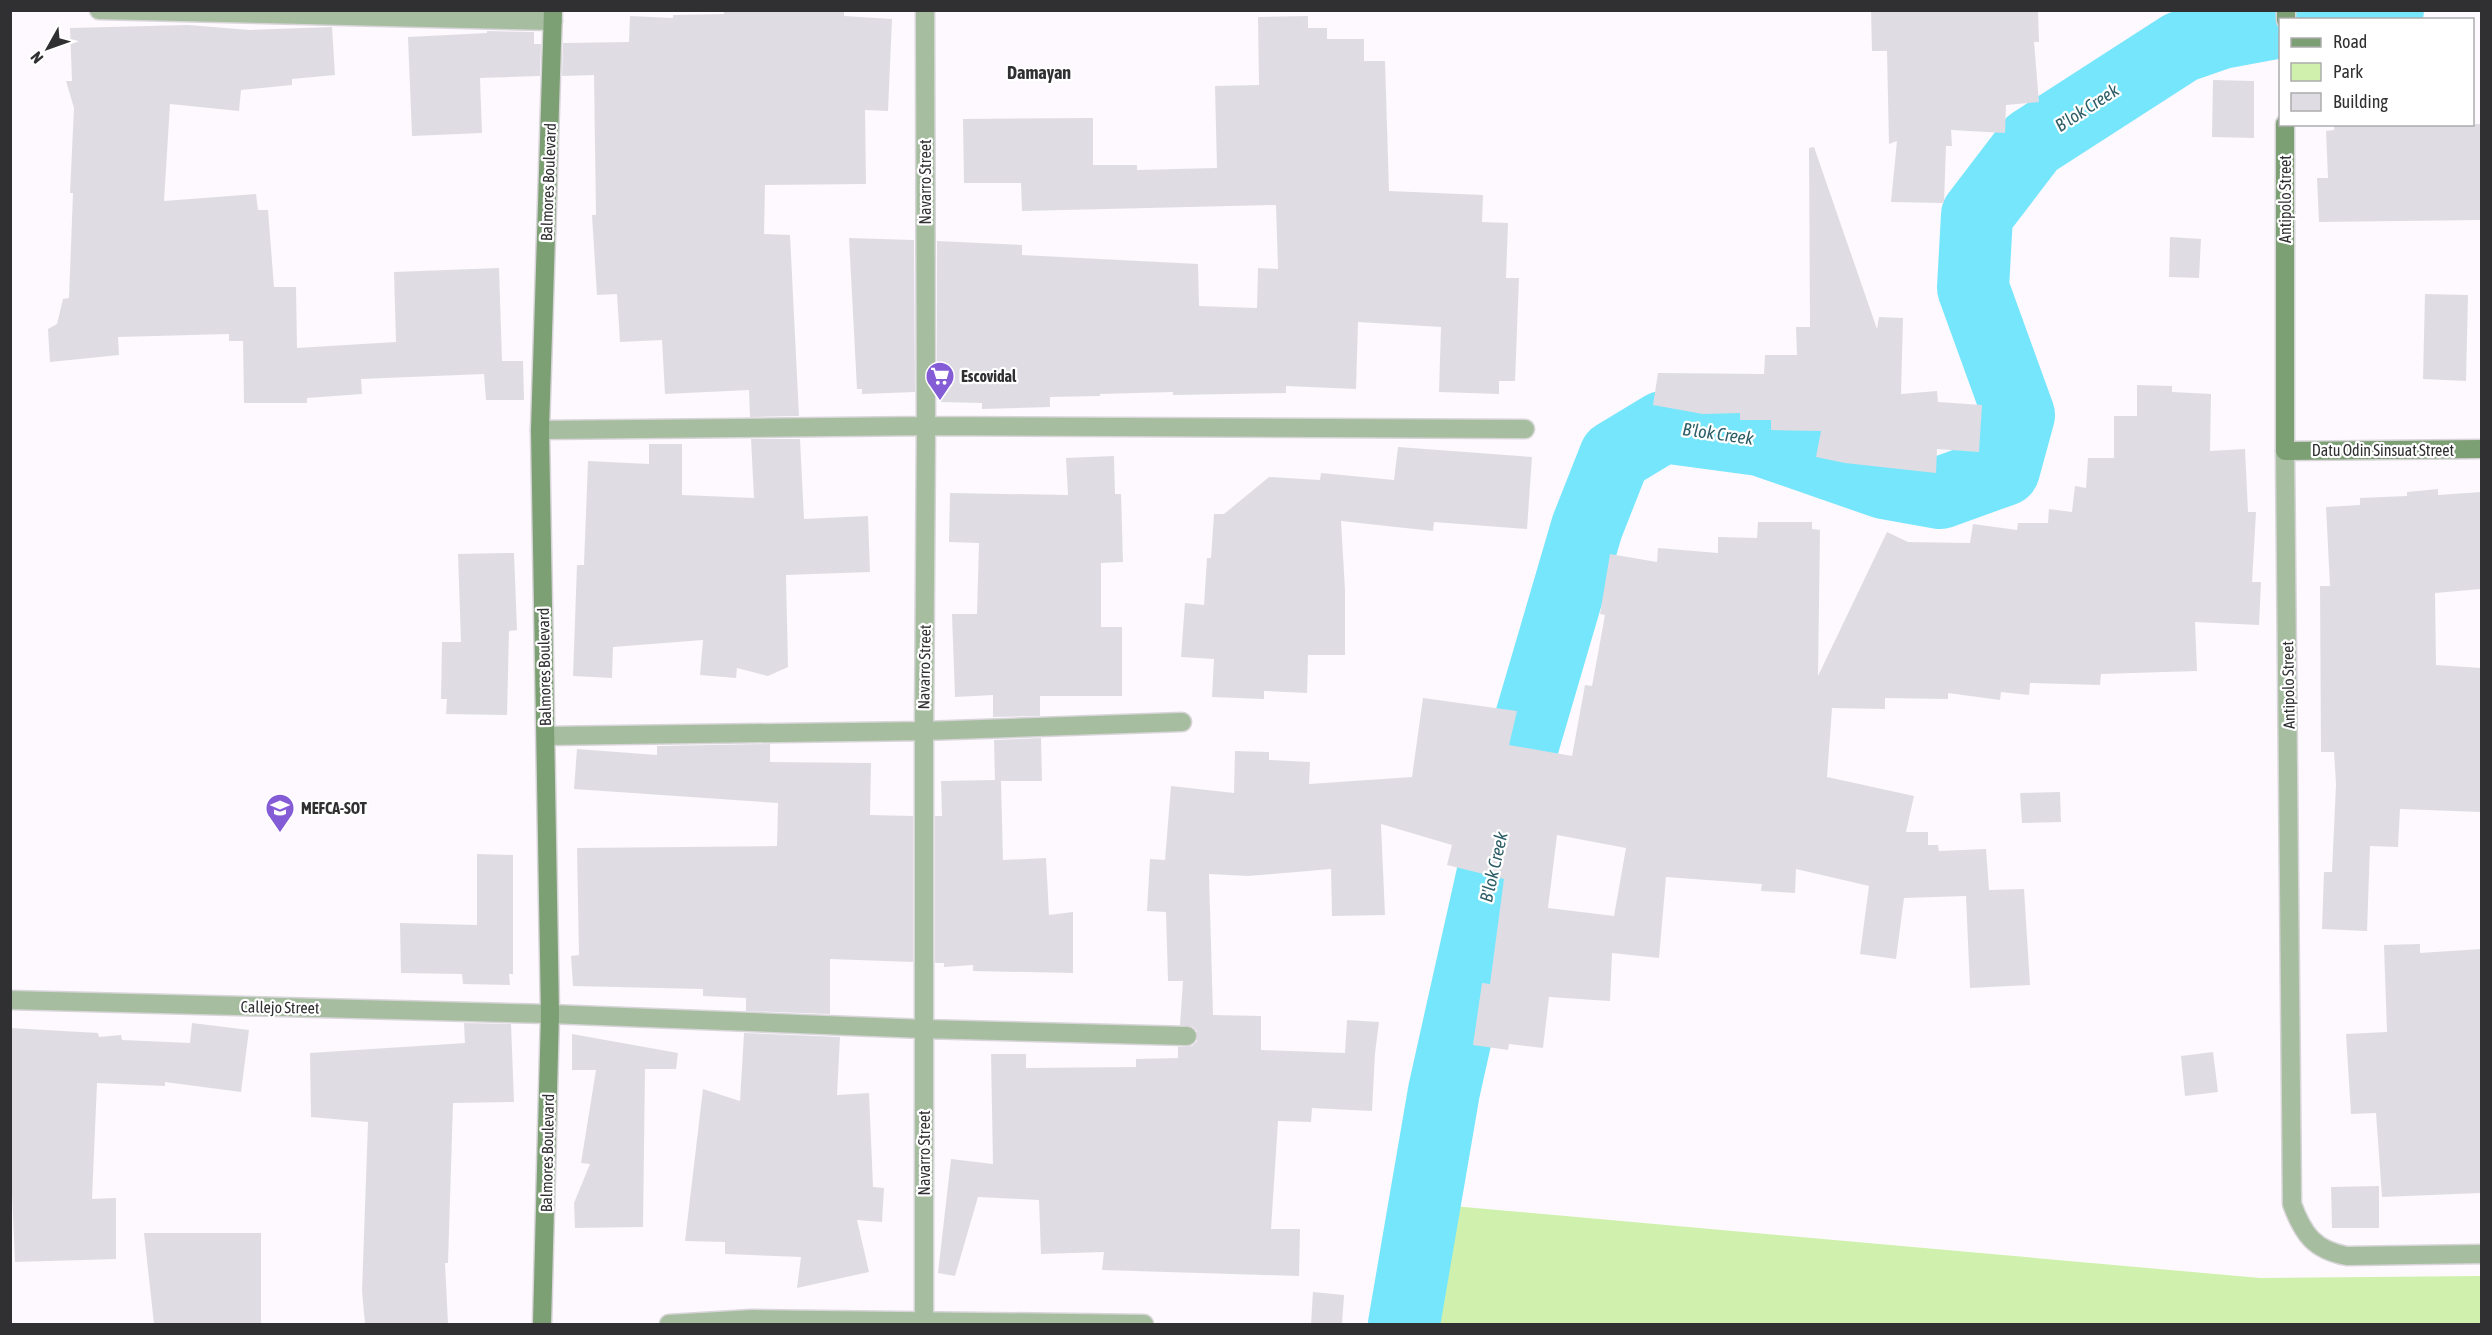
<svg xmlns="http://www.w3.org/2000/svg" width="2492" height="1335" viewBox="0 0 2492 1335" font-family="'Asap Condensed',sans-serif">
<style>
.green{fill:#d0f1ad}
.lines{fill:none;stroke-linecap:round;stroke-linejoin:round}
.river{stroke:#75e6fb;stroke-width:72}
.building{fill:#dfdde3;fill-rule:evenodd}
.street-casing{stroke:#d8d5d9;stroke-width:21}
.secondary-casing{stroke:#d8d5d9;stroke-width:21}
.street{stroke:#a6bda0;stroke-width:18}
.secondary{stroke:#7c9f74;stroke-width:18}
.labels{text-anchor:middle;stroke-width:4.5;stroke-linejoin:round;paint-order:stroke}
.street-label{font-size:16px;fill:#302f31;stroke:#fff}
.poi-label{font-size:16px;font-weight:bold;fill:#302f31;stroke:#fff;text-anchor:start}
.neighbourhood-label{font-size:18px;font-weight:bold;fill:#302f31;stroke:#fff}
.water-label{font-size:18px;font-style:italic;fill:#2d5e67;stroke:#fff}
</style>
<rect width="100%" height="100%" fill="#fdf9fe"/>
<path class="green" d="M1453 1206 2260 1278 2481 1276V1324H1418Z"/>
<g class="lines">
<path class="river" d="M2291 20 2388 10
M1404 1324 1444 1091 1516 769 1587 527 1615 456 1663 427 1760 440 1884 483 1940 493 2004 470 2019 415 1973 288 1977 215 2032 143 2181 47 2221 33 2280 22"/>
</g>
<path class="building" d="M724 10H844V16L892 19 888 111 865 110 866 184 765 185 764 234 790 235 799 416 750 417 749 390 665 394 662 340 620 342 617 294 597 295 592 215H596L594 75 562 76 563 43 629 42 630 16 673 18V15L724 14Z
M1871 10H2038L2039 42H2034L2039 102 2006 105 2005 133 1951 130 1952 146H1946L1944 203 1891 202 1897 141 1889 144 1887 51H1872Z
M1308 16V28H1327V39H1364V61H1385L1389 191 1483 195 1482 222 1508 223 1506 278H1519L1515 381H1499V394L1439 392 1441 327 1358 322 1356 389 1286 386V393L1173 395V392L1100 394V396L1050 397V407L982 409V403L940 402V391H937V241L1022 245V255L1198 264 1199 306 1257 308 1258 268 1278 269 1276 205 1022 211 1021 183H964L963 119 1093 118V165H1137V170L1217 168 1215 86 1259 85 1258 17Z
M188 25 250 30 332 27 335 75 292 79V85L241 90 239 111 170 104 164 201 256 194 258 210H268L274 287H296L297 348 396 342 394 272 499 268 502 361H523L524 400H486L484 374 361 379 362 394 307 398V403H244L243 341H229V334L118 337 119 355 50 362 48 329 57 324 63 299 69 298 73 193H70L74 108 66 81H72L70 28Z
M487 31 534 32V44H541L540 76 480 78 482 133 412 136 408 37 487 33Z
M2213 80 2254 81V138L2212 137Z
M2334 124H2481V220L2319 222 2317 178H2328L2326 131 2334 130Z
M1814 147 1877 329 1879 317 1903 318 1901 394 1937 391 1938 402 1982 405 1979 452 1937 449 1936 473 1845 463 1816 457 1821 431 1771 430V420H1740V413L1703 414 1653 405 1658 373 1764 374 1765 355H1797L1796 327H1810L1809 148Z
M2170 237 2201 239 2199 278 2169 277Z
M849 238 914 240 915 392 862 394V389H857Z
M2425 294 2468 295 2466 381 2423 379Z
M2137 385 2172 386V392L2211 394 2210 451 2245 449 2248 512H2256L2252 582H2261L2259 625 2195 622 2197 671 2101 674 2100 685 2030 683 2029 695 2001 692 2000 700 1948 693V699L1885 698V709L1832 708 1827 777 1914 796 1906 832H1928V845H1938L1939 851 1986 849 1989 890 2024 889 2030 985 1970 988 1966 896 1904 898 1896 959 1860 954 1869 886 1796 869 1795 893 1761 891 1762 884 1666 877 1659 958 1612 953 1610 1001 1549 997 1543 1048 1509 1044 1508 1050 1473 1045 1482 983 1490 984 1504 879 1447 865 1452 845 1381 824 1385 915 1332 916 1331 869 1248 876 1209 874 1213 1015 1261 1016V1050L1345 1053 1347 1020 1379 1022 1375 1053 1372 1111 1312 1108 1311 1122 1278 1121 1271 1229H1300L1299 1276 1102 1270 1104 1252 1041 1254 1039 1200 978 1197 955 1276 938 1273 951 1159 993 1164 991 1054H1026V1068L1136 1067V1059L1178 1058V1047L1192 1046 1197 1041V1031L1193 1027 1180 1025 1183 981H1168L1166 912 1147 911 1150 859 1165 860 1171 786 1234 793 1235 751 1269 752V760L1310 762 1309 784 1412 777 1423 698 1517 711 1509 745 1572 756 1585 685 1592 686 1605 615 1600 614 1610 554 1657 562 1658 548 1718 553V537L1757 538 1758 522H1812V529L1820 530 1818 676 1887 532 1908 542 1970 543 1973 524 2017 530 2018 523H2048L2049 509 2072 512 2075 486 2086 488 2088 458H2114V416H2137ZM1557 835 1626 848 1614 916 1548 908Z
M751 439H800L804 519 868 516 870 572 786 575 788 667 768 676 737 668 736 678 700 675 703 640 613 647 612 678 573 676 577 565H584L588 461 649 464V444H682V495L754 498Z
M1398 447 1532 457 1527 529 1434 522 1433 531 1341 521 1345 590V655H1308L1307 693 1264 691V699L1212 697 1214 659 1181 657 1185 603 1204 605 1207 558H1211L1214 514H1224L1269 477 1320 480 1321 473 1394 480Z
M1114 456 1115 494H1121L1123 562 1101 563V627H1122V696H1040V716L993 717V695L955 697 952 614H977L979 543 949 542 950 493 1068 495 1066 458Z
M2438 489V495L2481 492V589L2435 593 2436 665 2481 668V812L2400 809 2398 847 2370 846 2367 931 2322 929 2324 872H2332L2336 784 2334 752H2321L2320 586H2330L2326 507 2360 505V498L2407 496V492Z
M504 553H514L517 630 509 631 507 715 446 714 447 699H441L442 642H461L458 554Z
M1041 738 1042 781H1001L1003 860 1046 858 1049 915 1073 912V973L973 971V965L944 967V963H935V816H942L941 781 995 780 994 740Z
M770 744V762L871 763 870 815 913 816V962L830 959V1014L746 1011V998L703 996V989L573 986 571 956 579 955 577 848 777 846 778 803 574 789 577 749 657 755V746Z
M2060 792 2061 822 2022 823 2020 793Z
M477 854 513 855V974H509L510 985 463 984 462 974 401 973 400 923 477 925Z
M2420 944V953L2481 949V1193L2382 1197 2376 1113 2351 1114 2346 1034 2387 1032 2384 945Z
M192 1023 249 1030 241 1092 165 1082V1086L97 1083 92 1199 116 1198V1259L15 1262 12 1192 11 1028 98 1033 99 1037 121 1035 122 1040 190 1043Z
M464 1023 511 1024 514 1102 453 1103 448 1263H445L448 1324H365L362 1291 368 1122 311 1117 310 1053 465 1043Z
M744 1033 840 1037 837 1095 869 1093 873 1187 884 1188 882 1222 857 1220 869 1272 797 1288 801 1257 725 1254V1242L685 1241 703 1089 740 1101Z
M572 1034 678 1053 676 1069H645L643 1227 575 1228 574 1203 590 1164 581 1163 596 1070H572Z
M2213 1052 2218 1092 2185 1096 2181 1056Z
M2379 1186V1228H2332L2331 1187Z
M144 1233H261V1324H154Z
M1313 1292 1344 1295 1342 1324H1311Z"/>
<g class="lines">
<g class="street-casing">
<path id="street" d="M99 10 553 21
M540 430 926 426 1525 429
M2285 451 2292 1204C2303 1234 2314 1250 2347 1256L2482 1254
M546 736 924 731 1182 722
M10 1000 550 1014 924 1029 1187 1036
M669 1324 752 1319 1144 1324
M924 1324V731L926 426 925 10"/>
</g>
<g class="secondary-casing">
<path id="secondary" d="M2286 20V10
M2285 124V451L2482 449
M542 1324 550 1014 540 430 553 10"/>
</g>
<use href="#street" class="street"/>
<use href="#secondary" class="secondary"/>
</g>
<defs>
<g id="supermarket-pin" transform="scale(1.5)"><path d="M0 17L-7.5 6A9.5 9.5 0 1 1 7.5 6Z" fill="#835cd6" stroke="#fff"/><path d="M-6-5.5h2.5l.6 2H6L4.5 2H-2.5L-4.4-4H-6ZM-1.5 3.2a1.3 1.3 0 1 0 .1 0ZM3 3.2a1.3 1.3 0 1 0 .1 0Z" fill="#fff"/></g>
<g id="school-pin" transform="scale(1.5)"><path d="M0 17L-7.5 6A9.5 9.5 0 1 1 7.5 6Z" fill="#835cd6" stroke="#fff"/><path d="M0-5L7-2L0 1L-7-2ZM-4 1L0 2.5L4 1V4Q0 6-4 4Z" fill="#fff"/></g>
</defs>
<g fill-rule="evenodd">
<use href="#supermarket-pin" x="940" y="376"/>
<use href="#school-pin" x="280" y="808"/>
</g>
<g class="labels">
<g class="street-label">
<text transform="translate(548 182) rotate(-88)" y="6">Balmores Boulevard</text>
<text transform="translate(925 182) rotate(-90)" y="6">Navarro Street</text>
<text transform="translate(2285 199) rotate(-90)" y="6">Antipolo Street</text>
<text x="2383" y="456">Datu Odin Sinsuat Street</text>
<text transform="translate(544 667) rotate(-91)" y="6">Balmores Boulevard</text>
<text transform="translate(924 667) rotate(-89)" y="6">Navarro Street</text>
<text transform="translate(2288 685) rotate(-91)" y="6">Antipolo Street</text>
<text transform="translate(280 1007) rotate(1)" y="6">Callejo Street</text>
<text transform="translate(547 1153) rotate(-89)" y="6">Balmores Boulevard</text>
<text transform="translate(924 1153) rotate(-90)" y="6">Navarro Street</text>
</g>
<g class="poi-label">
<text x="961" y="382">Escovidal</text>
<text x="301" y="814">MEFCA-SOT</text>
</g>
<g class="neighbourhood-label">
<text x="1039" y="79">Damayan</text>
</g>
<g class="water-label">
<text transform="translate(2087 108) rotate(-33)" y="6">B'lok Creek</text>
<text transform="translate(1718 434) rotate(8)" y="6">B'lok Creek</text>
<text transform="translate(1494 867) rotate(-77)" y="6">B'lok Creek</text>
</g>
</g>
<rect width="2492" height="1335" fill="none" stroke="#302f31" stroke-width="24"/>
<rect x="2279" y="18" width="195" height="108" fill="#ffffff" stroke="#acacad" stroke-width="1.5"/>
<rect x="2291" y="38" width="30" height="9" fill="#7c9f74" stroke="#acacad" stroke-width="1.5"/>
<text x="2333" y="48" font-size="18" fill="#302f31">Road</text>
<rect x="2291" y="63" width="30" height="18" fill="#d0f1ad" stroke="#acacad" stroke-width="1.5"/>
<text x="2333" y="78" font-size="18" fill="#302f31">Park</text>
<rect x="2291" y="93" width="30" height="18" fill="#dfdde3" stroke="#acacad" stroke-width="1.5"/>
<text x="2333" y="108" font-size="18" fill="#302f31">Building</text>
<g transform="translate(48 48) rotate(230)" stroke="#ffffff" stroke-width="4.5" paint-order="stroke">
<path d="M0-4.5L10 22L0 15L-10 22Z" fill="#302f31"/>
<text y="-9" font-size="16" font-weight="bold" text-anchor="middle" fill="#302f31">N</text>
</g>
</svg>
